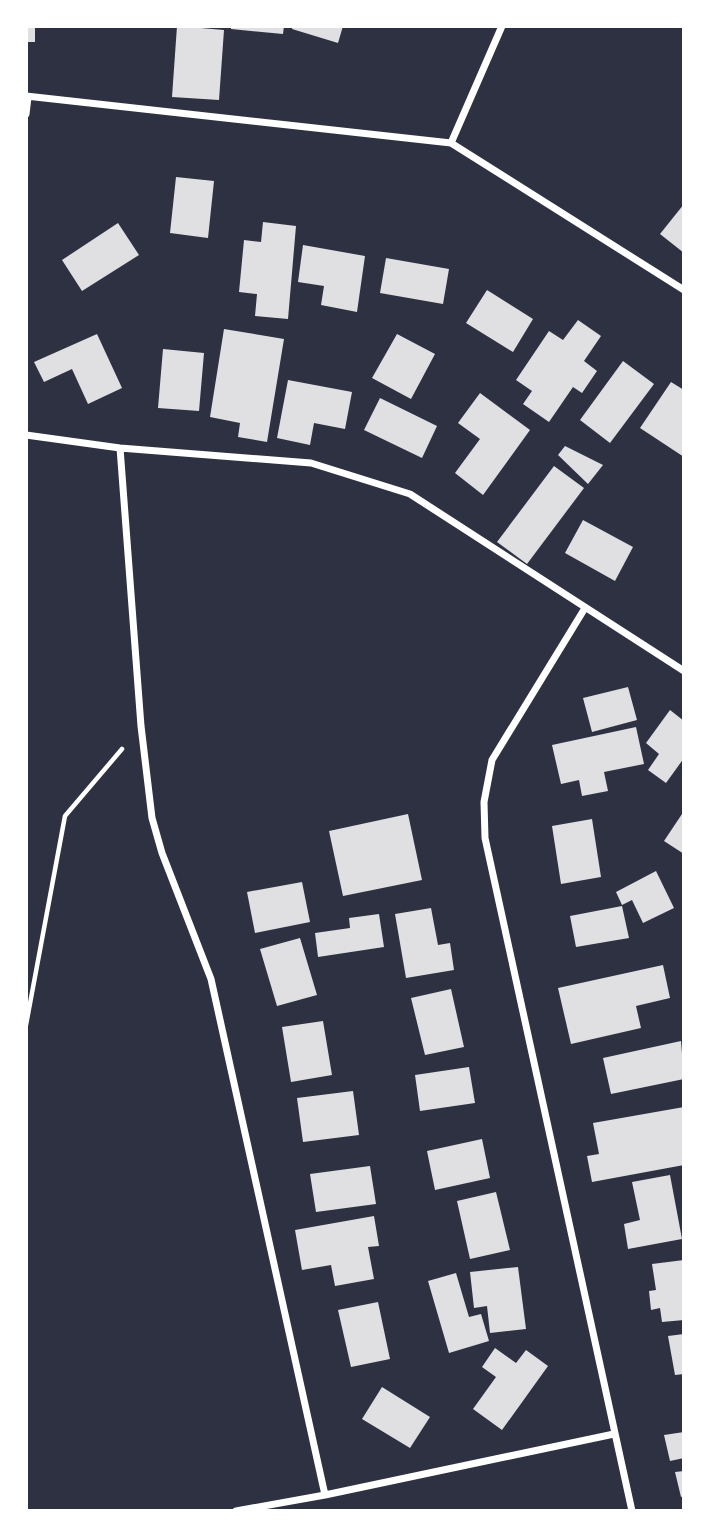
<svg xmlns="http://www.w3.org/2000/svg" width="710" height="1537" viewBox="0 0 710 1537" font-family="Roboto,sans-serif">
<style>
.building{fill:#e0e0e3}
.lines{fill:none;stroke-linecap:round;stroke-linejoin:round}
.path{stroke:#fff;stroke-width:4.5}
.minor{stroke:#fff;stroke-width:7}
</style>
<rect width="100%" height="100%" fill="#2d3142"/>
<path class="building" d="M26 26H35V42H26Z
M177 26 224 30 219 100 172 97Z
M231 26H284L283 34 231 29Z
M293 26H343L338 43 292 29Z
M176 177 214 181 208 238 170 233Z
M684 204V253L660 234Z
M263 222 296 226 288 319 255 316 257 294 239 292 244 240 261 242Z
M118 223 139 255 82 291 62 260Z
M303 245 365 256 357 312 321 305 324 286 298 282Z
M386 258 449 269 443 304 380 293Z
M487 290 533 319 513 352 466 323Z
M578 320 601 336 584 361 597 371 582 393 573 387 549 422 523 404 532 391 516 380 549 331 563 340Z
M224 329 284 339 267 442 238 437 240 423 210 417Z
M97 334 122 388 88 404 72 369 44 382 34 362Z
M397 334 435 354 411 399 372 378Z
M163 349 204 353 199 411 158 408Z
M623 361 654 384 610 443 580 420Z
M288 380 352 392 345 429 314 423 310 445 277 438Z
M671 382 684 390V457L640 428Z
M480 393 530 430 483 495 455 473 480 439 458 423Z
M380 398 437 426 422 458 364 430Z
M565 446 603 465 588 484 558 455Z
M554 466 584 488 527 564 497 542Z
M583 520 633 547 615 581 565 553Z
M628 687 637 720 592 732 583 698Z
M670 710 684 721V758L666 783 648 770 659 754 646 743Z
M636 727 644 764 604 772 608 791 582 796 579 780 561 784 552 745Z
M684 811V854L664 841Z
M408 814 422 880 343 896 329 831Z
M592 819 601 877 561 884 552 826Z
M656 871 674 908 643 923 632 900 622 905 616 892Z
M302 882 310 922 255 933 247 892Z
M622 906 629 938 576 947 570 916Z
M431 908 438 945 450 943 454 970 406 978 395 914Z
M379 914 384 947 318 957 315 933 350 928 349 918Z
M300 938 317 995 277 1006 260 949Z
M663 965 670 998 636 1006 641 1028 571 1044 558 988Z
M451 989 464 1047 425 1055 411 998Z
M323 1021 332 1075 291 1082 282 1027Z
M681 1041 684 1079 611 1094 603 1058Z
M469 1067 475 1103 420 1111 415 1075Z
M353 1091 359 1135 303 1142 297 1098Z
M684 1107V1165L592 1182 587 1156 599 1154 593 1123Z
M482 1139 490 1178 435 1190 427 1151Z
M370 1166 376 1204 316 1212 310 1174Z
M670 1175 682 1239 628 1249 624 1224 640 1220 632 1182Z
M496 1192 510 1250 470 1259 457 1201Z
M374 1216 379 1246 368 1247 374 1279 335 1286 331 1265 302 1270 295 1230Z
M684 1260V1320L662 1322 660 1308 651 1310 649 1291 656 1290 652 1264Z
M518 1267 526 1329 490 1333 487 1306 474 1308 470 1272Z
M456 1273 469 1317 481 1314 489 1341 449 1353 428 1281Z
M378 1302 390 1359 351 1367 338 1310Z
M684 1334V1374L675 1375 668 1336Z
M495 1348 516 1363 526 1350 548 1366 502 1430 473 1409 496 1377 482 1367Z
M382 1387 430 1417 410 1448 362 1419Z
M684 1432V1458L670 1461 664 1435Z
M684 1471V1496L681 1497 675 1472Z"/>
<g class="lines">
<path class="path" d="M26 1025 65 816 122 749"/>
<path class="minor" d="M26 96 451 143 684 290
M26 114 28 97
M451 143 502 26
M26 435 120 448 311 463 410 494 684 671
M120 448 141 726 152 818 162 853 211 979 325 1495 236 1511
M585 608 492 760 484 802 485 838 632 1511
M325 1495 614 1434"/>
</g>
<rect width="710" height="1537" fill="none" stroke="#ffffff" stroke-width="56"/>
</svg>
